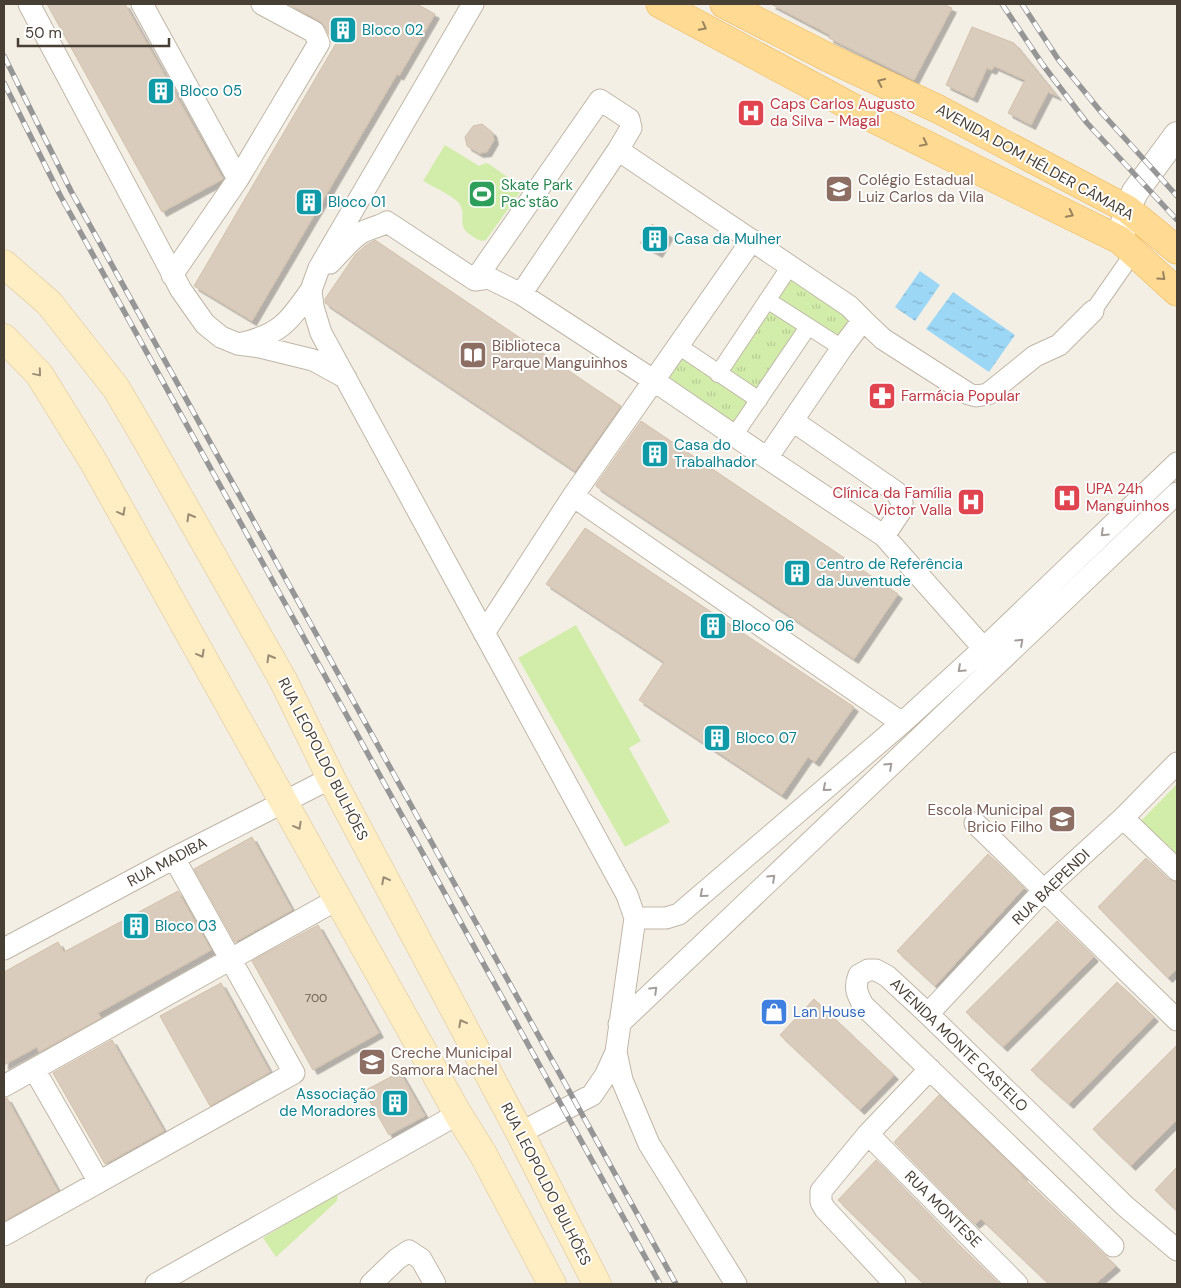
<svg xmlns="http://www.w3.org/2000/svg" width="1181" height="1288" viewBox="0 0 1181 1288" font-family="'DM Sans',sans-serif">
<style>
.grass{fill:url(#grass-tufts)}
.park{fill:#d2ecaa}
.water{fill:url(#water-ripples)}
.building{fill:#daccbc;stroke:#d2c1ac;filter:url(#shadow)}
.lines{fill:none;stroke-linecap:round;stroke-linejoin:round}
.pedestrian-casing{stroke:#c0b6a7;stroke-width:18}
.minor-casing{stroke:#c0b6a7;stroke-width:23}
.tertiary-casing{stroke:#c0b6a7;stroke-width:28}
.secondary-casing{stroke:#dbc393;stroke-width:29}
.primary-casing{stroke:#eeb85a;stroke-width:29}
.pedestrian{stroke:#fff;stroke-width:16}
.minor{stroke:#fff;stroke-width:21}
.tertiary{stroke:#fff;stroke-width:26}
.secondary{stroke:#ffedc4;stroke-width:28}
.primary{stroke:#ffda93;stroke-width:28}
.rail-casing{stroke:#969696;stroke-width:5.5}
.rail{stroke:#fff;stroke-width:4;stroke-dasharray:11;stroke-linecap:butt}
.oneway{stroke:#9a845f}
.oneway2{stroke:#9a8d75}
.oneway3{stroke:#a39e9a}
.labels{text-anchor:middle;stroke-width:4;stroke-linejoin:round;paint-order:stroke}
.number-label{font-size:12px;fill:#6c6256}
.culture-label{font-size:15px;fill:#0d838f;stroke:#fff;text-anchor:start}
.health-label{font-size:15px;fill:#be3a42;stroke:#fff;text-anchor:start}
.street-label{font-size:15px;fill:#473e34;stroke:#fff}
.education-label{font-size:15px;fill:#785e54;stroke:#fff;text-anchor:start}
.leisure-label{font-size:15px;fill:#27864d;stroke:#fff;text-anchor:start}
.shop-label{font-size:15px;fill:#366cbe;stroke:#fff;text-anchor:start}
</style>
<defs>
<pattern id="grass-tufts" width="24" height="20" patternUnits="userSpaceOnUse" patternTransform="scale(1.25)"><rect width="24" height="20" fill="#d2ecaa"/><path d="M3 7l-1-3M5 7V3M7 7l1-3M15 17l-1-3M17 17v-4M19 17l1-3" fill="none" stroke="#b6cb93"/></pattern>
<pattern id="water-ripples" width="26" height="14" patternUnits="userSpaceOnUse" patternTransform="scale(1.25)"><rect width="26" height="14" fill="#9cd7f6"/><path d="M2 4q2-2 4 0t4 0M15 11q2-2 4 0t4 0" fill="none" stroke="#81b0c8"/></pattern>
<filter id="shadow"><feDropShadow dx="4.5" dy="4.5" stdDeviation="0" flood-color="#0004"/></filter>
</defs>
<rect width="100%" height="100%" fill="#f4efe5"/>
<path class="grass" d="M788 275 848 317 849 322 838 341 772 298Z
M768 311 798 328 757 392 728 373Z
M680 356 752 405 736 427 672 383 669 375Z"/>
<path class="park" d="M445 145 479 166 486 163 489 164 523 188 486 240C480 242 477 239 472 236 454 225 469 215 458 202 451 195 432 186 423 181Z
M576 625 641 741 629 748 670 822 625 847 518 658Z
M1177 784V858L1140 822Z
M338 1192 337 1201 276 1257 263 1238Z"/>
<path class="water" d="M920 271 940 285 915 321 895 307Z
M953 292 1015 335 989 372 926 329Z"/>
<path class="building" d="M47 4H125L223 179 162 212Z
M288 4H417L435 14 399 76 397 74 252 321 194 286 338 40 329 35 325 27 320 21Z
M771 4H943L952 8 914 80 829 38 830 35Z
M972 27 1014 43 1057 96 1048 92 1031 125 1008 113 1025 80 994 66 992 70 987 68 973 98 946 85Z
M482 124 492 132 494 140 487 152 479 153 467 146 465 137 473 126Z
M652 224 669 234 658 253 640 243Z
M375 240 621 406 575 471 325 303V299L355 255 365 246Z
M641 421 898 594 854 659 597 487 596 485Z
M585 528 854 707 815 762 808 757 782 795 639 700 664 662 546 584Z
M252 837 292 910 235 942 194 869Z
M988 854 1024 888 935 986 897 951Z
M1146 858 1168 879 1177 882V969L1168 978 1098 907Z
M178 891 211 950 98 1013 101 1018 39 1052 37 1047 4 1065V972L58 942 64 952Z
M1057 921 1094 957 1003 1047 966 1012Z
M318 925 379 1033 313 1070 252 961Z
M1117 982 1154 1017 1069 1104 1031 1070Z
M221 983 270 1072 210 1106 160 1016Z
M814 999 894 1075 860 1110 780 1035Z
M112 1040 164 1131 105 1164 53 1073Z
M1177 1045V1120L1131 1166 1093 1129Z
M400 1072 425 1116 389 1135 364 1091Z
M939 1095 1023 1176 1022 1177 1116 1266 1095 1284H1049L981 1219 975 1224 894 1142Z
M4 1098H7L58 1191 4 1221Z
M876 1160 956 1242 999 1284H924L838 1200Z
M1177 1167V1211L1155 1190Z"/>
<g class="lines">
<g class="pedestrian-casing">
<path id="pedestrian" d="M767 300 842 348
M1093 311 1134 252
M677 345 759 400
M718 374 790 266
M734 436 808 327"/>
</g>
<g class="minor-casing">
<path id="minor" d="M29 4 181 290 205 324 221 337 238 344 260 347 313 360 346 378
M142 4 238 179
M473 4 319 268 311 290 313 307 321 333 627 895 635 918 616 1052 622 1080 649 1144 736 1284
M618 150 849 306 863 320 842 348 767 458 653 380 521 294Z
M330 263C340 253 350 240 361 233 369 228 379 227 387 222L475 280
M172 275 238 179 319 43 314 32 262 4
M521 294 489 278 475 280 600 100 629 119 631 128 618 150
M863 320 883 339 969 394 976 396 988 394 1035 356 1059 345 1093 311
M243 343C281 334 290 320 311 290
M793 421 896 492 902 502V509L884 536
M767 458 884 536 993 659
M573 496 752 240
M484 633 573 496 902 723
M1123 818 1177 870
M975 823 1177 1020
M635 918H666L679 914 902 723 983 649 1177 463
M4 949 174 858 331 778
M928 1014 1043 891 1123 818 1177 763
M619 1024 1177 493
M34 1069 99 1182
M4 1086 338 899
M520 1133 592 1095 605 1076 616 1052
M868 1134 1017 1284
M4 1235 294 1073 174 858
M1113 1246 863 1005C857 994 854 987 859 975L868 970H876L887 976 928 1014 1125 1206 1177 1250
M156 1284 458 1114
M371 1284 397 1259 409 1251 421 1259 435 1284
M895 1284 825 1209 821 1202V1191L868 1134 930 1069"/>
</g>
<g class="tertiary-casing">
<path id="tertiary" d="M1120 240 1127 209 1135 192 1177 135"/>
</g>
<g class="secondary-casing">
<path id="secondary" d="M4 264 49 303 116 388 146 439 283 680 331 778 520 1133 597 1284
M4 338 39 374 93 461 458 1114 483 1154 552 1284"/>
</g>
<g class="primary-casing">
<path id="primary" d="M660 4 876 120 1120 240 1177 292
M724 4 827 57 938 109 1127 209 1177 250"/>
</g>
<use href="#pedestrian" class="pedestrian"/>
<use href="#minor" class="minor"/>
<use href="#tertiary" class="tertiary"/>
<use href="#secondary" class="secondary"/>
<use href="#primary" class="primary"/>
<g class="rail-casing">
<path id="rail" d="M1002 4 1043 65 1087 123 1177 220
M1022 4 1058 59 1101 112 1177 196
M4 56 71 191 676 1284
M4 83 60 195 660 1284"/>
</g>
<use href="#rail" class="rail"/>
</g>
<defs><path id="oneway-chevron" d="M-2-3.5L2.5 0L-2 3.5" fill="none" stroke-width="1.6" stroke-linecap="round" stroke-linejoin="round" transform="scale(1.25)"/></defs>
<g class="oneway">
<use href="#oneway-chevron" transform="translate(703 27) rotate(28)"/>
<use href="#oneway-chevron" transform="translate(881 82) rotate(-155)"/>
<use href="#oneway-chevron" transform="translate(924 143) rotate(26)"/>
<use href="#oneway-chevron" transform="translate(1070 214) rotate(27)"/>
<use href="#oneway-chevron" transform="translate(1162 277) rotate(42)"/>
</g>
<g class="oneway2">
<use href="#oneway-chevron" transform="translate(38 373) rotate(50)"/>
<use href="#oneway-chevron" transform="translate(122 512) rotate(61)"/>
<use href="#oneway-chevron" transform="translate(190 517) rotate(-120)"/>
<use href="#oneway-chevron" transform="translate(201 654) rotate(61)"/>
<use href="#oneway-chevron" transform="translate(270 658) rotate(-120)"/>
<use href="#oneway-chevron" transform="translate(298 826) rotate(61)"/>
<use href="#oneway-chevron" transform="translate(385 880) rotate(-118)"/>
<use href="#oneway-chevron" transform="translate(462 1023) rotate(-118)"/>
</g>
<g class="oneway3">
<use href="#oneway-chevron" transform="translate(1104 533) rotate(136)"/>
<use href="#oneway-chevron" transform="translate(1020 642) rotate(-43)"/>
<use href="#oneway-chevron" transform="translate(961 669) rotate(138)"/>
<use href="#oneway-chevron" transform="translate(889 766) rotate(-43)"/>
<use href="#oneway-chevron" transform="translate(826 788) rotate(139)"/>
<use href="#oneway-chevron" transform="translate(772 878) rotate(-43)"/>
<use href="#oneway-chevron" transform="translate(703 894) rotate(139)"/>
<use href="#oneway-chevron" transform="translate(654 990) rotate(-44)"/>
</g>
<defs>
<g id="building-square" transform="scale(1.4375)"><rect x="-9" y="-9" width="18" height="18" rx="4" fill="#0f9aa8" stroke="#fff"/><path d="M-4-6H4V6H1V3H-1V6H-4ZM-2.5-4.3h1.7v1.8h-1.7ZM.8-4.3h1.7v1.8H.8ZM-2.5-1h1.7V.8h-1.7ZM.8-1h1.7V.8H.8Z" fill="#fff"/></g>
<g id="hospital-square" transform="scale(1.4375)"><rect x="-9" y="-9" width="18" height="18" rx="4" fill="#e0444e" stroke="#fff"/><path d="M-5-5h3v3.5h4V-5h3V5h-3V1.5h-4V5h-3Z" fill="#fff"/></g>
<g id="school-square" transform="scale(1.4375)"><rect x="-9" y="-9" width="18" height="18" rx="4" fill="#8d6e63" stroke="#fff"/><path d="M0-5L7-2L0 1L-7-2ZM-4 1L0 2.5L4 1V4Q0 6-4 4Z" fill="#fff"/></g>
<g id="stadium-square" transform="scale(1.4375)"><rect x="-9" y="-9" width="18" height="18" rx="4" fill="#2e9e5b" stroke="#fff"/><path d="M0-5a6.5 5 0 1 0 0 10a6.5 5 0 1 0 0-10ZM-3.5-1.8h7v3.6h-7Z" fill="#fff"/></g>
<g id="library-square" transform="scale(1.4375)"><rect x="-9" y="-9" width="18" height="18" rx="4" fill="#8d6e63" stroke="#fff"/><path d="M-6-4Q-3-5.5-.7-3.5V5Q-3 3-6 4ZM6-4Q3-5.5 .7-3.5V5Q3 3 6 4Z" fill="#fff"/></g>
<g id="pharmacy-square" transform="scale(1.4375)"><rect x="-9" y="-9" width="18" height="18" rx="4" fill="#e0444e" stroke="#fff"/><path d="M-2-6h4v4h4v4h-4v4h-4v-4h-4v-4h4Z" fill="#fff"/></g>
<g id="shop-square" transform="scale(1.4375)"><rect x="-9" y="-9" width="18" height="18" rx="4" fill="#3f7fe0" stroke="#fff"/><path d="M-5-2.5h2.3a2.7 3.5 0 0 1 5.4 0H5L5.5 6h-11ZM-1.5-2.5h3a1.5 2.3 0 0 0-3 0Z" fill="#fff"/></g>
</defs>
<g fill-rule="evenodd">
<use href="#building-square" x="343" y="30"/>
<use href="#building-square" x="161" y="91"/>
<use href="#hospital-square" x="751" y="113"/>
<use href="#school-square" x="839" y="189"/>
<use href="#stadium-square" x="482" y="194"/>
<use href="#building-square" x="309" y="202"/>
<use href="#building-square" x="655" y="239"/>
<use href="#library-square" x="473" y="355"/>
<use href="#pharmacy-square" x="882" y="396"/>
<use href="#building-square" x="655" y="454"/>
<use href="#hospital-square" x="1067" y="498"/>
<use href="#hospital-square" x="971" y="502"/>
<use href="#building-square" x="797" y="573"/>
<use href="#building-square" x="713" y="626"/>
<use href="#building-square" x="717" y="738"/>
<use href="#school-square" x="1062" y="819"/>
<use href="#building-square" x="136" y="926"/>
<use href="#shop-square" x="774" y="1012"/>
<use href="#school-square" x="372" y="1062"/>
<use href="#building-square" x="395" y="1103"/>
</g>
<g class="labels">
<g class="number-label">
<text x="316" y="1002">700</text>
</g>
<g class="culture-label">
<text x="362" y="35">Bloco 02</text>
<text x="180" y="96">Bloco 05</text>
<text x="328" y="207">Bloco 01</text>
<text x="674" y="244">Casa da Mulher</text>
<text x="674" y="450">Casa do<tspan x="674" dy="17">Trabalhador</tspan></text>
<text x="816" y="569">Centro de Referência<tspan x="816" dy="17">da Juventude</tspan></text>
<text x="732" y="631">Bloco 06</text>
<text x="736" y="743">Bloco 07</text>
<text x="155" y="931">Bloco 03</text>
<text x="376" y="1099" text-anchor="end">Associação<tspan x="376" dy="17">de Moradores</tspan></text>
</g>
<g class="health-label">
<text x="770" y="109">Caps Carlos Augusto<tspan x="770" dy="17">da Silva - Magal</tspan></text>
<text x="901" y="401">Farmácia Popular</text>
<text x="1086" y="494">UPA 24h<tspan x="1086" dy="17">Manguinhos</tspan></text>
<text x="952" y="498" text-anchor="end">Clínica da Família<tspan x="952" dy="17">Victor Valla</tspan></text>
</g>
<g class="street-label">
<text transform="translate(1035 162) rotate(29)" y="5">AVENIDA DOM HÉLDER CÂMARA</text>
<text transform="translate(323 759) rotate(63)" y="5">RUA LEOPOLDO BULHÕES</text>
<text transform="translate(167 862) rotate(-28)" y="5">RUA MADIBA</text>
<text transform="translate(1051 887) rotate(-44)" y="5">RUA BAEPENDI</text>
<text transform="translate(959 1045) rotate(44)" y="5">AVENIDA MONTE CASTELO</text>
<text transform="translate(546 1184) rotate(63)" y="5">RUA LEOPOLDO BULHÕES</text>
<text transform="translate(943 1209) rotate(45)" y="5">RUA MONTESE</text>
</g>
<g class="education-label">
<text x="858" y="185">Colégio Estadual<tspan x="858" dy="17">Luiz Carlos da Vila</tspan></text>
<text x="492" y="351">Biblioteca<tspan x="492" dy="17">Parque Manguinhos</tspan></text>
<text x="1043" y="815" text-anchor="end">Escola Municipal<tspan x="1043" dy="17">Bricio Filho</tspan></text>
<text x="391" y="1058">Creche Municipal<tspan x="391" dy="17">Samora Machel</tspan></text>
</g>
<g class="leisure-label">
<text x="501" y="190">Skate Park<tspan x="501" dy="17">Pac'stão</tspan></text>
</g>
<g class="shop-label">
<text x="793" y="1017">Lan House</text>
</g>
</g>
<rect width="1181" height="1288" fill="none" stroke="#473e34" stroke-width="10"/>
<path d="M18 38v8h151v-8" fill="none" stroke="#473e34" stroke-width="2.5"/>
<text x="25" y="38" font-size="15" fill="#473e34" stroke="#ffffff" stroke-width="4" paint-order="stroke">50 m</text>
</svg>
